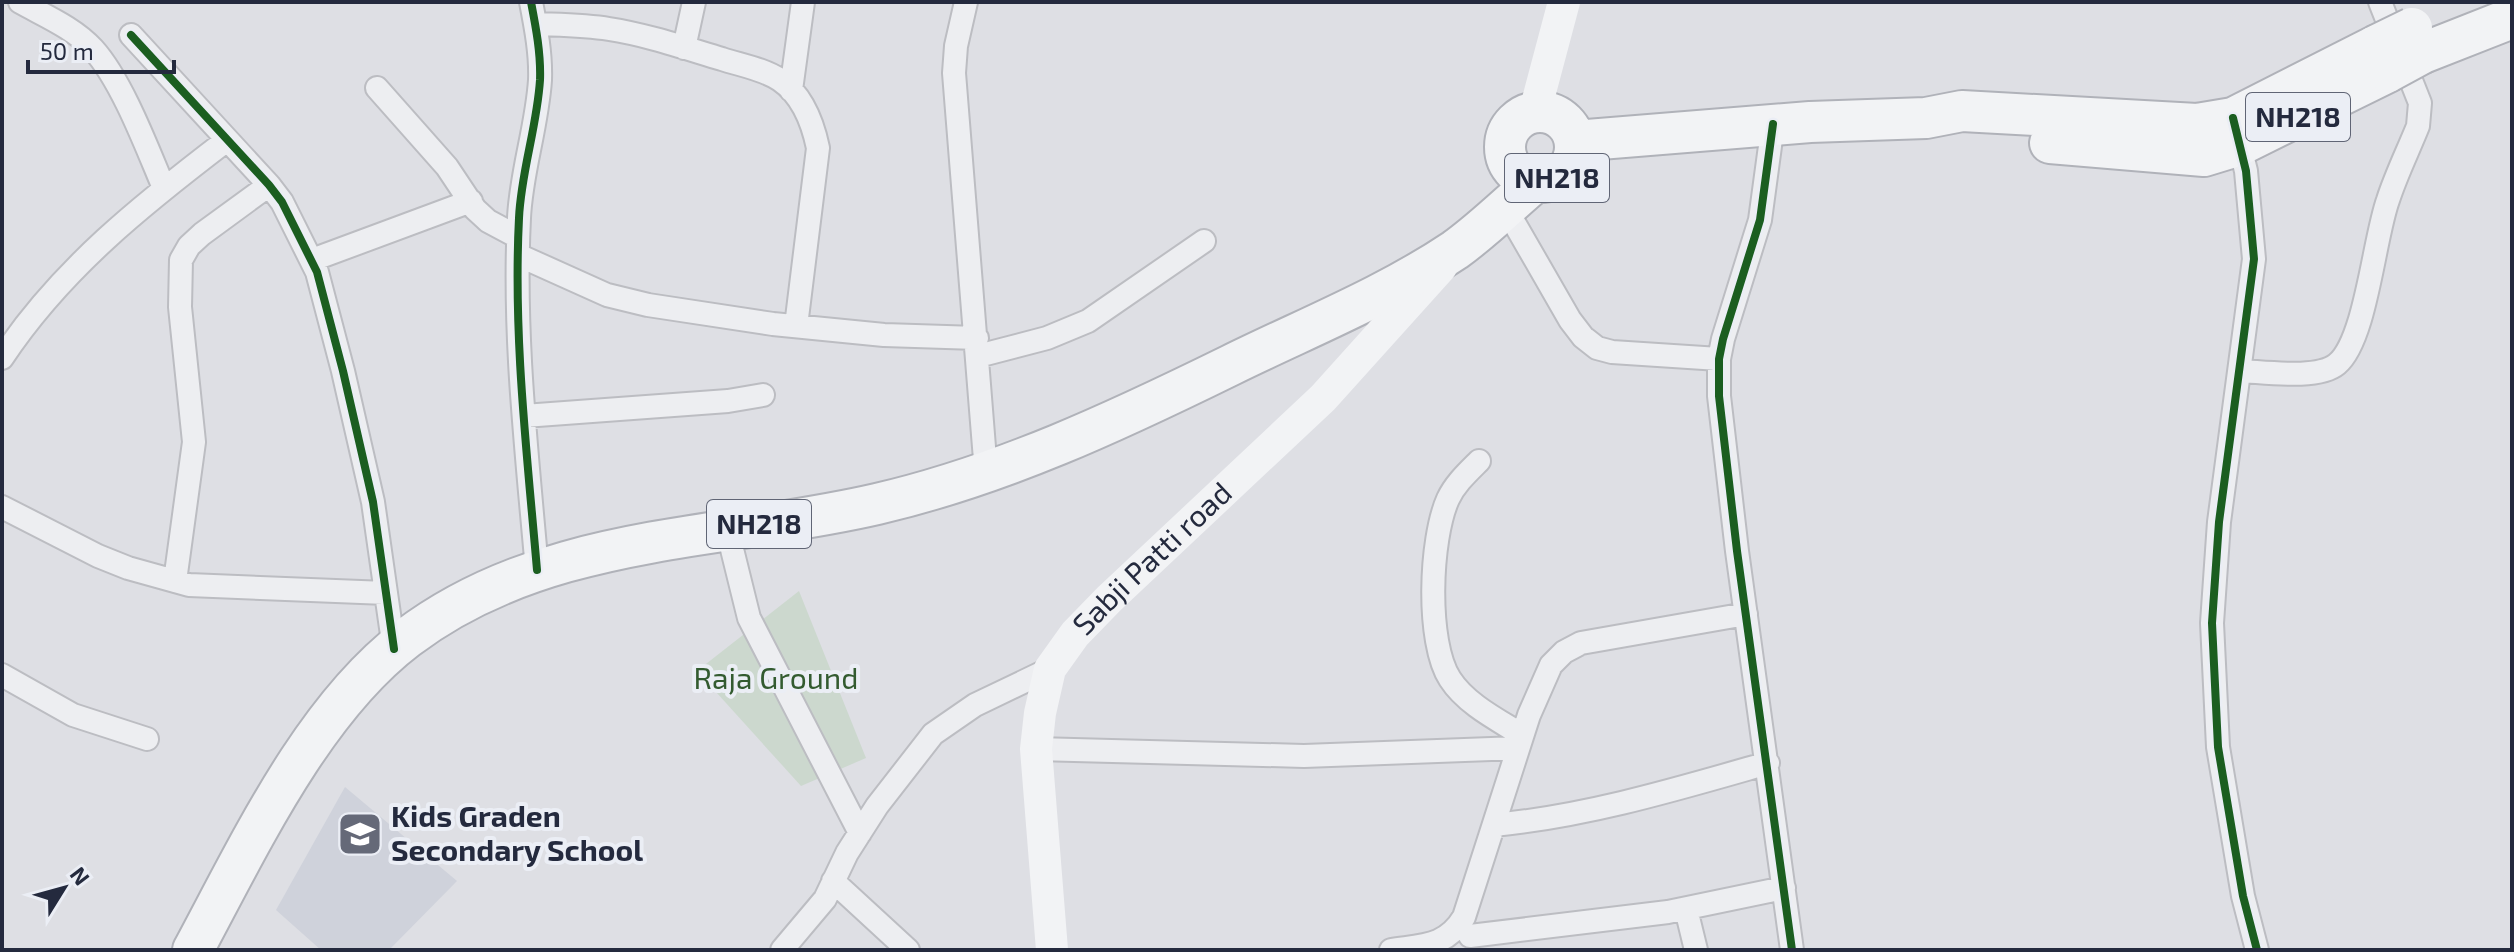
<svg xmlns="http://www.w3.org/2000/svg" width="2514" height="952" viewBox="0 0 2514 952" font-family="'Exo 2',sans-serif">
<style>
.built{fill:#cfd2db}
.green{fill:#ccd8ce}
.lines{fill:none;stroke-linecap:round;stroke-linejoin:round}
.street-casing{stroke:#bcbdc2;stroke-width:26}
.highway-casing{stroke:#b0b2b9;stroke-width:44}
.street{stroke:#edeef1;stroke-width:22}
.secondary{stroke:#f2f3f5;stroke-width:32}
.highway{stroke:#f2f3f5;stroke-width:40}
.highway-bridge-casing{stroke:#b0b2b9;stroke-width:44;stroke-linecap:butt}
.highway-bridge{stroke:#f2f3f5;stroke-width:40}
.cycleway-casing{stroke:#ebeef5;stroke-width:13}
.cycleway{stroke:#1b5e20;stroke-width:8}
.labels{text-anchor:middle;stroke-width:8;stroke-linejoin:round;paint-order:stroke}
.shield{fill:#ebeef5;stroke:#606575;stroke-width:2}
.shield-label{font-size:28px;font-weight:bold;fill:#242a3e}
.street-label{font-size:30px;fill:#242a3e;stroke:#ebeef5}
.park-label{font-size:30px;fill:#335b30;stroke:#ebeef5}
.poi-label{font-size:30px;font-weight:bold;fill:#242a3e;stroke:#ebeef5;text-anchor:start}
</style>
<rect width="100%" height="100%" fill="#dedfe4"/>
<path class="built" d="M345 787 457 881 389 950H321L276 910Z"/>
<path class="green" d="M799 591 866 758 801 786 697 671Z"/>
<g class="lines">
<g class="street-casing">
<path id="street" d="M20 2C45 16 74 28 93 49 122 81 147 148 164 188
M531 2C536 28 541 54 540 80 537 127 521 172 519 218 513 336 527 453 537 570
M966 2 956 46 954 73 986 472
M536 24C560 25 585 25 609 29 648 35 685 48 722 59 740 65 764 69 780 80 802 95 813 124 818 148L796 326
M131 35 269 185 282 202 317 272 343 371 373 502 394 649
M684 48 694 2
M377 88 447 167 475 209 488 221 518 237
M791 90 803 2
M1773 124 1760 220 1723 339 1719 359V396L1737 551 1792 950
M2237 135 2246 171 2254 259 2219 522 2212 623 2218 747 2243 896 2257 950
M1505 207 1570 320 1583 337 1597 348 1612 352 1719 359
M518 255 607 295 648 305 773 324 884 335 977 338
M312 260 471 201
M978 356 1047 338 1088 321 1204 241
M2 358C61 269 143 204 227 140
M2240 371C2265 372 2318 380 2337 364 2366 340 2374 238 2388 200 2396 175 2408 151 2418 126L2420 103 2380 2
M524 416 728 401 763 395
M1479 461C1467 473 1455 484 1448 499 1430 539 1426 642 1450 679 1466 704 1498 720 1522 735
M2 507 98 556 128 568 189 585 386 593
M727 529 749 618 860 833
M175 581 194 442 180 307 181 260 189 246 202 234 269 185
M2 675 73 715 147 739
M1036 749 1304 756 1518 748
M1494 825C1588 816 1677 789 1768 763
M833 881 908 950
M1686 909 1696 950
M1470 936 1668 912 1784 888
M782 950 825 899 847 853 877 806 933 734 975 705 1050 669
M1391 950C1423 945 1446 947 1464 917L1529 715 1551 665 1564 652 1581 643 1746 614"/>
</g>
<g class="highway-casing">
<path id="highway" d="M2423 53 2512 18
M1505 147a35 35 0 1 1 70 0a35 35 0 1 1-70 0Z
M1575 141 1810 122 1926 118 1962 111 2197 124 2233 118 2375 46
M2050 143 2204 156 2240 145 2388 72
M193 950C249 846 312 710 407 638 544 534 718 541 877 504 1002 475 1117 421 1231 365 1306 328 1385 297 1455 250 1483 230 1509 204 1535 182"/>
</g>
<use href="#street" class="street"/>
<g class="secondary">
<path d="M1535 111 1564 2"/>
<path id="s1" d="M1052 950 1036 749 1040 713 1050 669 1075 634 1109 599 1323 398 1441 267"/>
</g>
<use href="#highway" class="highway"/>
<g class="highway-bridge-casing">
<path id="highway-bridge" d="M2375 46 2412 28
M2388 72 2423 53"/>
</g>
<use href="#highway-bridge" class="highway-bridge"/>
<g class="cycleway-casing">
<path id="cycleway" d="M531 2C536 28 541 54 540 80 537 127 521 172 519 218 513 336 527 453 537 570
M131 35 269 185 282 202 317 272 343 371 373 502 394 649
M2233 118 2246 171 2254 259 2219 522 2212 623 2218 747 2243 896 2257 950
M1773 124 1760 220 1723 339 1719 359V396L1737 551 1792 950"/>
</g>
<use href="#cycleway" class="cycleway"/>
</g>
<defs>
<g id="school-square" transform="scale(2.3)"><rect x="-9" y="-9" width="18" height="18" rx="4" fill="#656978" stroke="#ebeef5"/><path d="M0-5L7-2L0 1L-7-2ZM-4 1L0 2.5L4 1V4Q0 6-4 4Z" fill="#fff"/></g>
</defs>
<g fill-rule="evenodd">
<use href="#school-square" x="360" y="834"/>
</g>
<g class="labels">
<g class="shield">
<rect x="2246" y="93" width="104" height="48" rx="6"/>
<rect x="1505" y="154" width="104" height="48" rx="6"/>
<rect x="707" y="500" width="104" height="48" rx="6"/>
</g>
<g class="shield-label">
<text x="2298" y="127">NH218</text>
<text x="1557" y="188">NH218</text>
<text x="759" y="534">NH218</text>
</g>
<g class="street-label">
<text dy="10" stroke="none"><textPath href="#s1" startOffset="434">Sabji Patti road</textPath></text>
</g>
<g class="park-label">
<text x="776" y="689">Raja Ground</text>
</g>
<g class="poi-label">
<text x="391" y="827">Kids Graden<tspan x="391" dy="34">Secondary School</tspan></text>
</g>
</g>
<rect width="2514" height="952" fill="none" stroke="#242a3e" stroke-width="8"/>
<g transform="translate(64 888) rotate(53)" stroke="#ebeef5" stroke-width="6" paint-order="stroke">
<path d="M0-6L14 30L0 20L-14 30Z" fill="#242a3e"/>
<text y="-12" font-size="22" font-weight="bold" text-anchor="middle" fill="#242a3e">N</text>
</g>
<path d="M28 60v12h146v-12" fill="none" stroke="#242a3e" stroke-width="4"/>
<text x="40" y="60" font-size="24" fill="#242a3e" stroke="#ebeef5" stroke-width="6" paint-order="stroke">50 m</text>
</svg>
